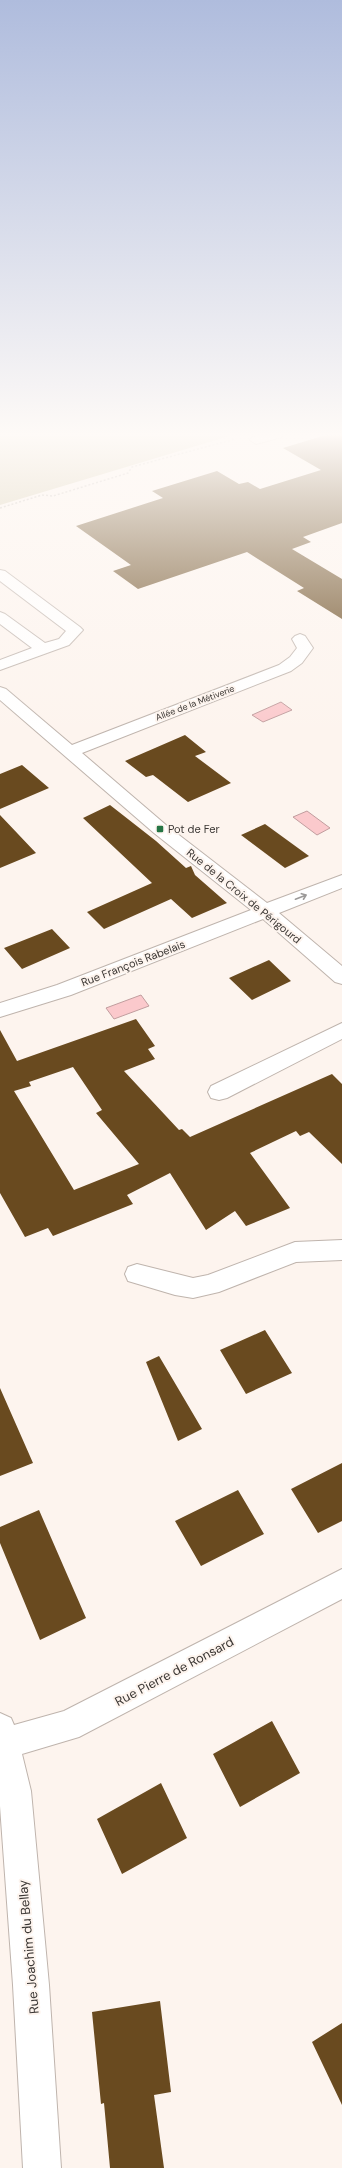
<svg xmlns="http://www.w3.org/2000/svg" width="342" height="2168" viewBox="0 0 342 2168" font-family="'DM Sans',sans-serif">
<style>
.green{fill:#cfc5a3}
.water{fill:#fbc9cc;stroke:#c19d9e}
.building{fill:#694a1f;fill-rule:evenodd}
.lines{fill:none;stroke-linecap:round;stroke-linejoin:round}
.minor-casing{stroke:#bfb4ad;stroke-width:2}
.path{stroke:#c2bbb5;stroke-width:1.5;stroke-dasharray:2 2;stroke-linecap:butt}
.minor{fill:#fff;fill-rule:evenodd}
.oneway{stroke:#9c9a99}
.poi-dot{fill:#257545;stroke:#fdf4ee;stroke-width:1.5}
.labels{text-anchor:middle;stroke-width:4;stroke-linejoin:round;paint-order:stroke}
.far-street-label{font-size:9px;fill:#3a3633;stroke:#fdf4ee}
.poi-label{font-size:11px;fill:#3a3633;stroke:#fdf4ee;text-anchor:start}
.street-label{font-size:11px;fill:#3a3633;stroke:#fdf4ee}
.near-street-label{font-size:13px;fill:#3a3633;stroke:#fdf4ee}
</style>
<rect width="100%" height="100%" fill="#fdf4ee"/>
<path class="green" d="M0 434H236L0 505Z"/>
<path class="water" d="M281 702 292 710 263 722 252 715Z
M307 811 330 828 317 835 293 817Z
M141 995 149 1006 114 1019 106 1008Z"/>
<path class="building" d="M329 434H342V523L303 537 311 542 292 549 342 579V619L297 591 304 588 247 552 138 589 113 571 131 565 76 526 163 498 152 491 217 471 239 484 248 482 260 489 321 470 283 448Z
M185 735 206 752 195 756 231 783 188 802 153 775 146 777 125 761Z
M22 765 49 788 0 809V774Z
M110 805 156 841 186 868 191 866 195 875 227 903 192 918 171 899 104 929 87 912 152 883 83 818Z
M0 815 36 853 0 868Z
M265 824 309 856 285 868 241 835Z
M52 929 70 948 22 969 4 948Z
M269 960 291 981 252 1000 229 978Z
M136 1019 155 1046 148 1049 155 1059 124 1071 179 1130 182 1129 190 1137 332 1074 342 1084V1164L309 1132 300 1136 296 1131 250 1153 290 1208 246 1226 235 1211 206 1230 170 1173 127 1195 133 1204 53 1236 48 1228 25 1237 0 1193V1030L17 1061ZM73 1067 102 1110 96 1113 139 1164 74 1190 14 1091 31 1086 29 1082Z
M265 1330 292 1373 246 1394 220 1350Z
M159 1356 202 1429 178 1441 146 1362Z
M0 1388 33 1463 0 1476Z
M342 1463V1521L318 1533 291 1489Z
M238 1490 264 1534 201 1566 175 1521Z
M39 1510 86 1618 40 1640 0 1543V1527Z
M272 1721 300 1773 240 1807 213 1754Z
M161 1783 187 1838 122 1874 97 1819Z
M160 2001 171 2092 154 2095 164 2168H110L104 2103 101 2104 92 2012Z
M342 2023V2105L312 2042Z"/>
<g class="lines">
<g class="minor-casing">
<path id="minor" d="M265 434H284L282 437 256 444 250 440 252 437Z
M0 570 5 571 80 627 83 630 69 645 0 670V660L32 648 0 624V612L5 614 45 643 59 639 66 631 0 581Z
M300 634 305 636 313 648 302 663 291 671 82 753 166 825 267 903 342 875V888L279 913 342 966V984L335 982 263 919 71 995 0 1017V1003L57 985 251 910 154 833 0 700V687L6 689 72 745 279 665 290 657 297 648 292 639 295 636Z
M342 1023V1039L227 1098 219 1100 211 1098 208 1092 211 1086Z
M342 1240V1260L296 1262 219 1292 193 1298 175 1295 128 1281 125 1274 128 1267 137 1264 193 1278 208 1275 295 1242Z
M342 1569V1599L79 1737 22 1754 31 1791 49 1985 61 2168H23L13 1985 0 1806V1713L11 1718 14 1725 64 1711Z"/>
</g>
<path class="path" d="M0 508 42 495 53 496 128 473 132 467 235 439"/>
<use href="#minor" class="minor"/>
</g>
<defs><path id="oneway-shaft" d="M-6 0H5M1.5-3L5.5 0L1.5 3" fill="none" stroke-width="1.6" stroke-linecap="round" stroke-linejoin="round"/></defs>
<use class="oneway" href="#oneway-shaft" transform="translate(301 897) rotate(-21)"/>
<linearGradient id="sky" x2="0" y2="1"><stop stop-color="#afbcdd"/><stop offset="0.59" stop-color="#fefaf7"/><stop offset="1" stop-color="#fefaf7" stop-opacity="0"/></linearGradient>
<rect width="342" height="737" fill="url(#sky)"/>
<rect class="poi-dot" x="156" y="825" width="8" height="8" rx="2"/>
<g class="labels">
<g class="far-street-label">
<text transform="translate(195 703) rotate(-21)" y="3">Allée de la Métiverie</text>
</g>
<g class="poi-label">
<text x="168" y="833">Pot de Fer</text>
</g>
<g class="street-label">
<text transform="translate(244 896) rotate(39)" y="4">Rue de la Croix de Périgourd</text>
<text transform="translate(133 963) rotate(-21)" y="4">Rue François Rabelais</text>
</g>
<g class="near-street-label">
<text transform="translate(174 1671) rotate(-28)" y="5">Rue Pierre de Ronsard</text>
<text transform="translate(28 1947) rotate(-95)" y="5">Rue Joachim du Bellay</text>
</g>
</g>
</svg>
